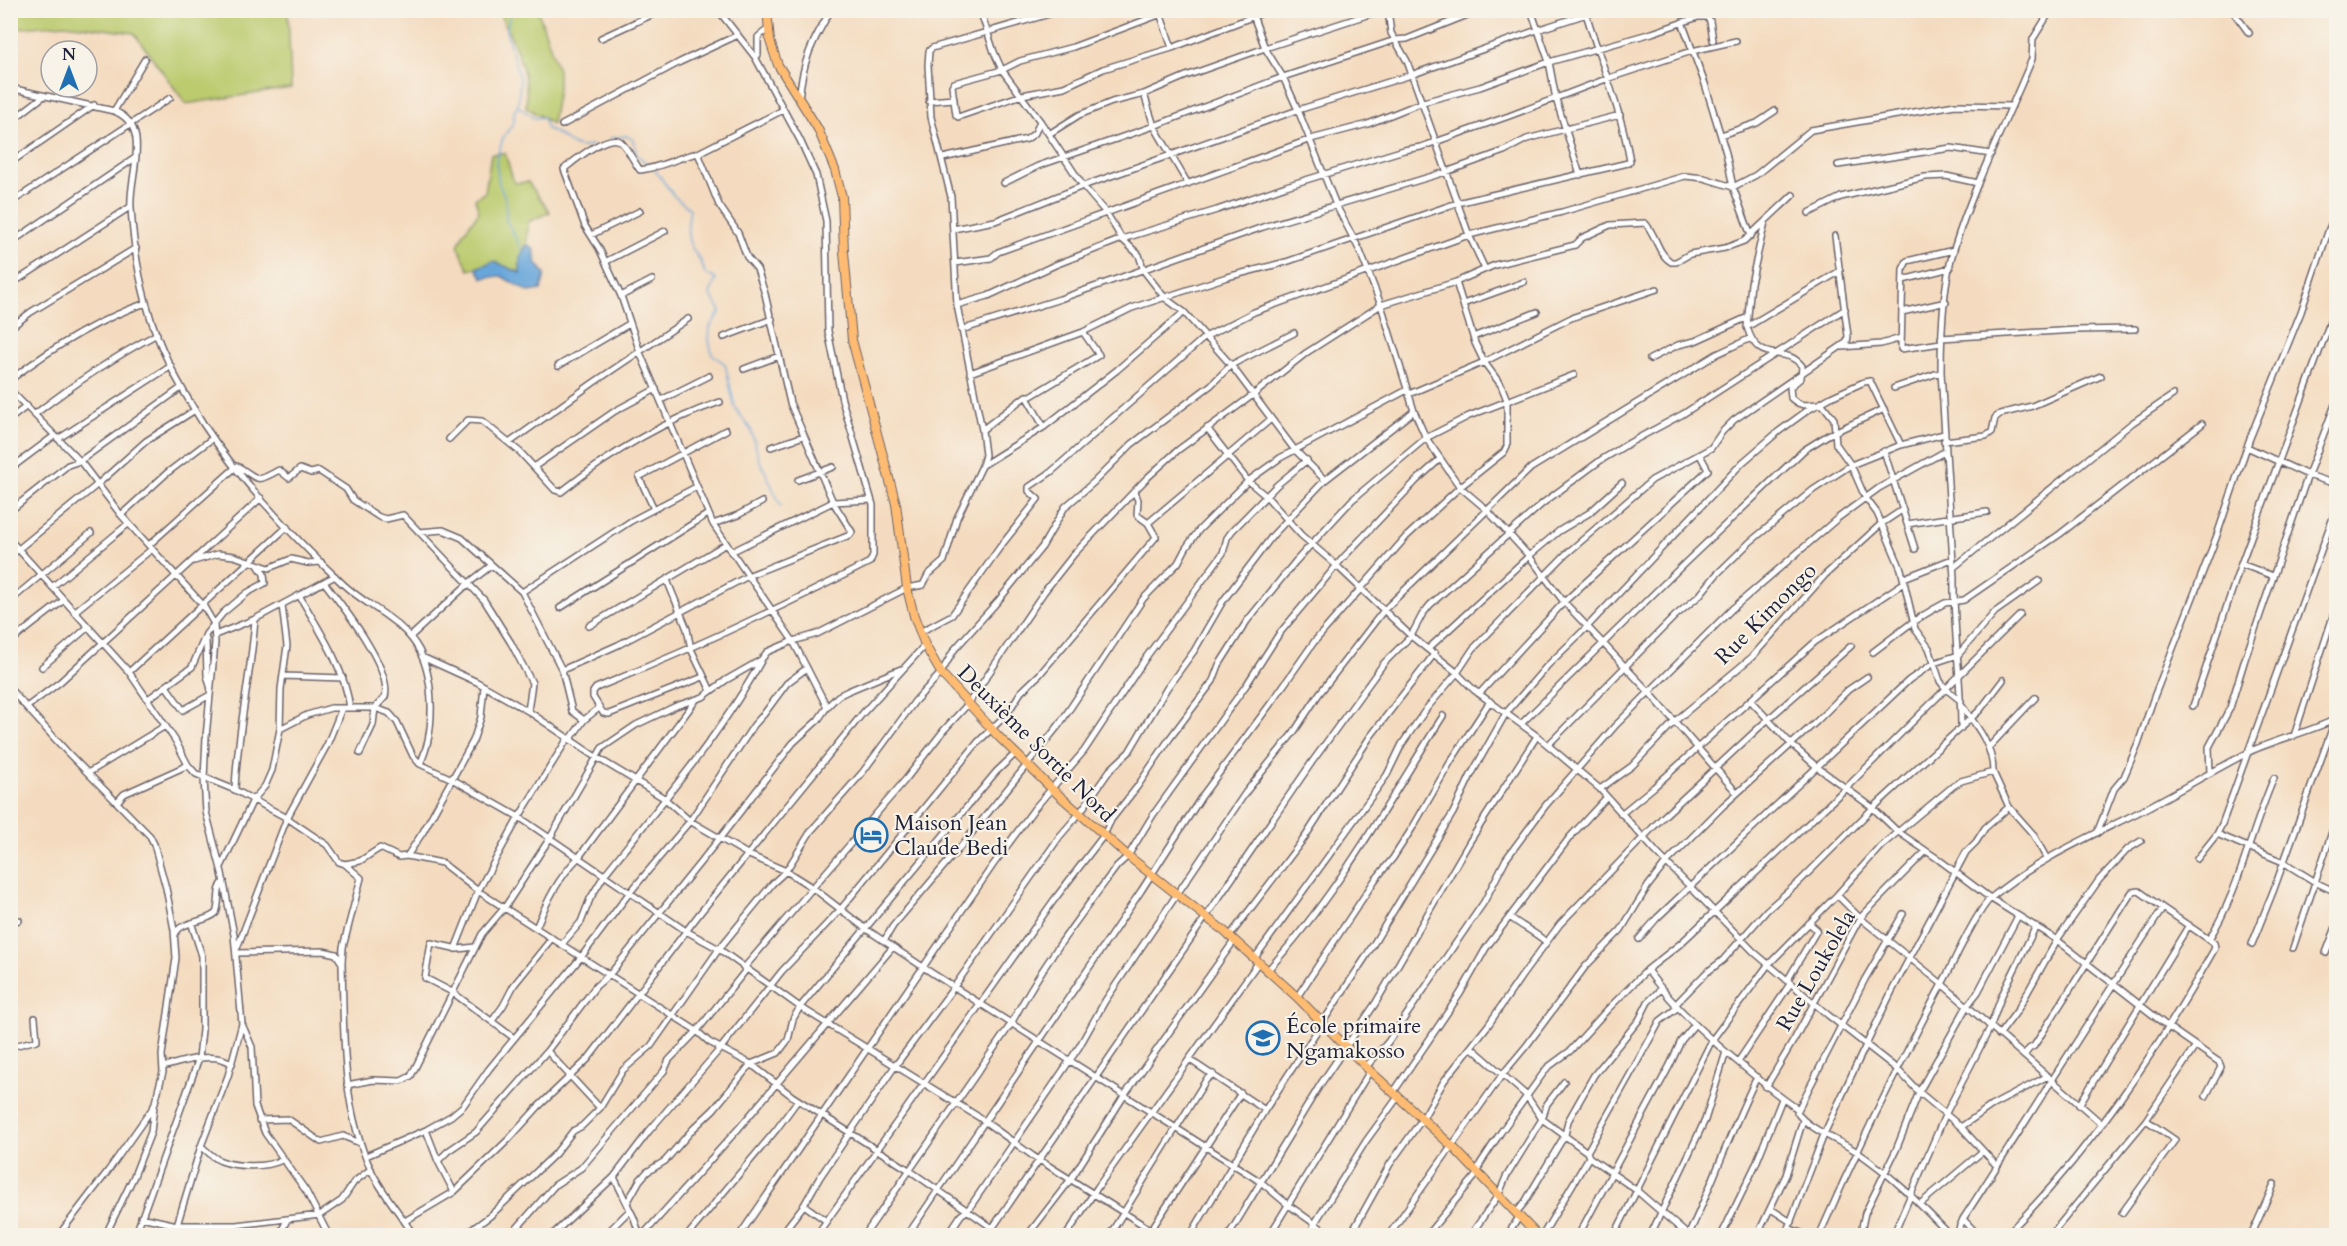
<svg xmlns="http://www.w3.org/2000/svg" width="2347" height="1246" viewBox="0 0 2347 1246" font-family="Cardo,serif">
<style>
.green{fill:#bbcb6e;stroke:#6e7654;stroke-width:1.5}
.water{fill:#67a6da;stroke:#44648a;stroke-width:1.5}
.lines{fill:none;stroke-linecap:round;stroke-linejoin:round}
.stream{stroke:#67a6da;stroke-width:1.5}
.minor-casing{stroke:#6c6369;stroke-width:8}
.primary-casing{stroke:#6c6369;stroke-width:10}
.minor{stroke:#fff;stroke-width:5}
.primary{stroke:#febb71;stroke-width:8}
.labels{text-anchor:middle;stroke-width:4.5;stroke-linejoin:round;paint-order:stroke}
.street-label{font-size:22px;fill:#22223b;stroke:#f7f3e8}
.poi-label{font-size:22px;fill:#22223b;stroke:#f7f3e8;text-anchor:start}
</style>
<rect width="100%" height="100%" fill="#f7f3e8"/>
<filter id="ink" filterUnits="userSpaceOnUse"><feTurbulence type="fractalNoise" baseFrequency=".0167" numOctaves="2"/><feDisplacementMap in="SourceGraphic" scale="12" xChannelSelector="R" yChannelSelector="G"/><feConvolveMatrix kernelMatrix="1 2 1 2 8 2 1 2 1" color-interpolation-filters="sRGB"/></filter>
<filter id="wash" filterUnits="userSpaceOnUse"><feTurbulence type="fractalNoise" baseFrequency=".008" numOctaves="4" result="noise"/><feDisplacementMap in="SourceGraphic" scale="24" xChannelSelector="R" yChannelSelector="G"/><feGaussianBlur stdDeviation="1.35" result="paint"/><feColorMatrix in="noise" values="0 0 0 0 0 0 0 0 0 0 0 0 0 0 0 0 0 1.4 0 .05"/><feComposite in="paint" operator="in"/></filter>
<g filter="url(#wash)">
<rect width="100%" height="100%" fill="#f4dbbf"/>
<path class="green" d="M11 10 288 11 291 88 186 104 134 33 65 24 11 29Z
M498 11H538L558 70V89L552 124 526 107C530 73 513 40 498 11Z
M505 153 514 183 528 182 550 212 528 222 527 244 520 258 521 273 494 262 469 270 458 246 464 232 479 212 475 199 485 192 491 154Z"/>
<path class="water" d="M527 244 534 250 536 262 545 274 541 290 529 292 501 276 483 278 476 268 494 261 520 273V258Z"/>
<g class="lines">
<path class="stream" d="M511 10 506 31 520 80 518 106 514 112V122L503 138 496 161 499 184 506 200V220L523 252
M518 106 534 118 543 117 547 129C563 134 573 153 592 145
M610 138 627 136 633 140 637 155 649 165
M655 170 674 196 690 209C688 222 685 236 692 248 698 258 703 262 705 274L716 279 710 294 721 311 710 327 709 340 712 354 725 364 735 408 751 430 759 459 781 506"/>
</g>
</g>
<g filter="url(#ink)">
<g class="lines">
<g class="minor-casing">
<path id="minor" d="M980 10 994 52 1002 70 1040 121 1083 186 1107 214 1122 239 1139 255 1144 271 1165 298 1184 312 1231 365 1294 449 1325 480
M1159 10 1172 48
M1172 10 1073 47 1020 61 1002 70 954 83 952 86 956 115 958 117 1022 95 1064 87 1103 69 1172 48 1270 10
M1251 10 1265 48 1283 77 1298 110 1336 205 1360 251 1381 305 1414 411 1426 438 1460 487 1486 509 1529 556 1564 602 1649 692 1737 793
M1388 10 1391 33 1407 61 1469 235 1485 269
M1531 10 1549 62 1556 99 1580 175
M2232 10 2249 33
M1682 22 1705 84 1726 153 1733 187 1751 236
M601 38 662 10
M755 57 758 55V37L768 29
M10 88 114 111C154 127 128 176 131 208 133 239 138 273 146 302 157 346 180 387 204 425 243 484 293 537 344 585 368 607 403 620 419 650 435 681 435 733 420 764
M1144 94 1154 126 1188 184
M799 99C803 60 811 44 831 10
M929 101 954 99
M114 111 145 59
M10 122 44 96
M562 125 680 62 738 35
M1049 134 1079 115 1112 102 1144 94 1186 76 1265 48 1382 10
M1721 135 1757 123 1775 111
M698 153 783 110
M943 158 1027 139 1035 133 1040 121
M10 163 94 105
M1838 165 1951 148 1991 154
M1004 183 1038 166 1154 126 1283 77 1395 40 1407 39 1480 10
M10 203 170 98
M1809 213 1841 197 1925 177 1946 176 1978 183
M953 229 995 221 1083 186 1298 110 1411 75 1537 30 1599 10
M591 235 640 211
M10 243 135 158
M605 262 665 231
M955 263 991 258 998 252 1311 139 1368 124 1423 102 1480 87 1549 62 1652 33 1698 17H1707L1710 21 1713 40
M1840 271 1747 327C1759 368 1784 343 1802 366L1801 378 1790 387 1791 398C1804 410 1809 402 1823 405L1834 419 1836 444 1851 465 1865 497 1877 513 1901 569 1915 629 1929 648 1940 681 1946 689 1961 701
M1903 280 1950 268
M10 285 130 207
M621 296 652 280
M1463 304 1524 282
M957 305 988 296 1055 265 1122 239 1217 210 1286 186 1404 150 1421 147 1509 116 1606 79 1692 51 1736 41
M1902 312 1946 302
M1747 327 1751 283 1765 222
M10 328 31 312 136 248
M961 330 1060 299 1263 227 1446 172 1504 151 1527 139 1620 115
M724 337 772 319
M1473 337 1537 312
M1941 338 2077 330 2135 329
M1941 343 1901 349 1903 269 1907 261 1954 250
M1842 347 1881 344 1901 338
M1650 359 1678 345 1695 341 1748 317
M558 366 629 324
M744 369 779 356
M970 373 1083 332 1132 308 1227 277 1286 262 1457 203 1628 163 1630 161C1621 109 1600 61 1585 10
M10 380C52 348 96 320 146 303
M1894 388 1941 372
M10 390 80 461 121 515 203 605 214 624 215 643 206 737 204 779 206 812 222 873 234 935 242 1024 252 1047 255 1106 265 1133 306 1191 329 1236
M1409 394 1484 362 1571 318 1657 289
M1026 396 1044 427
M661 400 709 376
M35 414C74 384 114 357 157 334
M10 419 27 406
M1207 428 1248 481 1267 497 1301 535 1336 565 1411 636 1455 671 1474 690 1537 736 1600 789 1656 852 1754 952 1828 1015 1897 1069 1919 1092 1961 1127 1997 1166
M982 430 1026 396H1031L1099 355 1083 332
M58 439 171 366
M449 439 468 420 482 421 509 443 593 383 688 319
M1944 441 1986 436 1992 432 1995 418 2000 414 2032 406 2101 376
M509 443 520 452 555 490 561 492C608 455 663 421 720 402
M771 447 804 436
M2247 447 2308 475 2336 484
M1884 451 1915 549
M983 465 1044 427 1117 370 1184 312
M534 467 615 411 656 389
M10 469 54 436
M798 480 833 467
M1134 492 1138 500 1137 515 1148 523
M654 509 639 477 726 430
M10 511 68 465 80 461 181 388
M121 515 167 473 213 438
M713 524 738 515 762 502
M1907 524 1987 512
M419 532 443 530 462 538 522 592 562 670 572 711 584 720 570 740
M10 540 129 672 175 740 188 765 196 774 235 790 287 818 327 845 339 862 345 864 360 861 380 848 399 857 407 856 442 863 478 891 697 1031 709 1042 751 1064 792 1096 909 1170 1004 1236
M149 545 237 466C260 479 254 484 279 470L289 478 300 469 311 473 319 471 346 489 353 500 379 517 386 519 403 515 484 600 511 643 532 683 528 711
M731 552 833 502 871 500
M10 556 98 484 146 441 195 410
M194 561 218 554 234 556 269 568 291 559 308 563 321 562
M2241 564 2273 576
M1953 568 2132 423 2173 395
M1904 578 1952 559
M667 580 687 629 691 649 711 691
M324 582C341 604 393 669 385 697L375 708 373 725 360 753
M52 587 128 524
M522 592 631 521 696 487
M299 595C320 632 344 666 350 708
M10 601 91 533
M560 608 708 514
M74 612 152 549
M589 626 726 544
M920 632 952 615 1000 547 1038 499 1029 491V487L1051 472 1205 337 1254 312 1469 235 1562 212 1685 176 1704 178 1733 187 1756 175 1811 130 1955 105 2012 106
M215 635 255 619 335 576
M410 637 470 582 492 565
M206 639 207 675 210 686
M10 642 64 600
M1429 648 1529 556 1559 531 1589 513 1622 483
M1873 652 1914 621 1934 609 1945 603 1964 600 2060 534 2202 424
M422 657 477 682 528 711 596 757 664 798 690 821 749 855 786 871 813 888 866 929 932 973 1261 1182 1287 1204 1332 1236
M42 667 87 628
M562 670 618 645 750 575 850 535 852 532 833 502 790 403 765 294 757 269 747 257 738 233 719 205 698 153C678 157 660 168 640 170 634 162 628 149 621 142 609 131 574 161 564 169L585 226 599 248 621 296 641 355 713 524 793 641 827 707
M129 672 287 527
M283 676 343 678
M703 677 609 714 603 713 593 697V692L596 688C690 650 780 608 870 562L873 555V505L842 400 828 331 826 221 816 175 800 140 755 57 718 10
M166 686 183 710 210 695
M10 689 68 753 150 836 154 844 166 888 174 930 176 958 162 1055 163 1072 154 1106 151 1132 134 1176 105 1236
M1479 694 1564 602 1708 470 1700 455
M148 699 192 667 206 634 214 624 223 613 247 593 265 583 264 574 258 565
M1750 700 1791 744 1817 767 1873 808 1897 831 1938 859 1990 898 2057 940 2167 1026 2219 1062 2221 1067 2206 1096
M28 706 60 682 261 498
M2193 706 2241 564 2336 306
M584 720 599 708
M1521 724 1686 562 1804 450 1828 435 1884 409
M1961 728C1961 677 1953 628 1954 578L1941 372C1941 336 1943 283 1954 249 1974 184 2006 122 2032 59L2033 39 2051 10
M280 729 307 715 331 708H375L389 713 397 722 413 756 420 764 452 779 519 817 686 931 719 949 800 1007 977 1116 1033 1156 1161 1236
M2294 736 2336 607
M1548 745 1675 616 1699 596 1716 575 1750 542 1813 490 1851 465 1901 445 1944 434
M1989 747 2035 698
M1993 772 2009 807 2033 834 2047 859
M88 773 165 726
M2210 773 2209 747 2230 708 2245 659 2308 475 2336 402
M1600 789 1632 766 1674 722 1752 657 1825 575 1881 524 1902 510
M235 790C237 732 251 677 255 619
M117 802 124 794 188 765
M1621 814 1654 787 1815 642 1905 582
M2097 833 2114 789 2124 777 2138 744 2154 697 2216 538 2250 438 2301 312 2329 229 2336 214
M2217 834 2283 862 2317 883 2336 892
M407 856 423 832 473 741 481 717 484 686
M2197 859 2217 834 2222 824 2336 509
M221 867 253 800 265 786 272 770 280 729 281 689 287 646 282 605
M1837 895 1860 918 1942 984 2102 1124
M1903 914 1865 979 1797 1112C1804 1126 1839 1141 1854 1150 1890 1173 1921 1205 1951 1236
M1510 917C1522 927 1535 932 1546 942
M10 923 19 920
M536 928C547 901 558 878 579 857L696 700
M175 935C180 920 204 924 216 913 221 901 215 892 224 881
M1229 937 1305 837 1370 737 1435 653
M1639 939 1657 918 1909 680 1934 663 1958 655 1995 612 2039 581
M2209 939C2239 892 2251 830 2274 778
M884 941 893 926 962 845 1059 725 1143 599 1178 563 1186 548 1199 530 1248 481 1280 458 1407 390
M562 944 581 922 590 899 605 874C658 807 720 736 761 661
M2252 944 2274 889 2336 718
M475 947 458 949 431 943 425 978 452 992 514 1038
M237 948 287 818 327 745 342 708
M2293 948 2336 820
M455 949 478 891 519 817 568 738
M236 953 323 951 336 954 342 963C344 1033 341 1106 371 1170 382 1193 401 1214 414 1236
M2326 953 2336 927
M1254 959 1387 775 1402 744 1427 708 1457 673 1473 649 1565 555 1652 480 1711 448 1722 432 1734 420 1847 342 1848 336 1835 236
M342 962 343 947 361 878 345 864
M744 968 906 779 944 730 968 704 1044 592 1074 554 1147 478 1178 450 1253 395 1306 353 1381 305 1456 282 1495 265 1575 245 1582 238 1610 225 1645 223C1656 234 1657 253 1671 262H1676L1690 254 1725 248 1744 241 1793 195
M1647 970C1676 1010 1712 1041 1750 1072 1766 1085 1780 1098 1798 1109
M1267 971C1337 895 1388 802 1443 716
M1787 981 1817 930 1809 923
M1297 997 1375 880 1393 858 1413 827 1451 761 1490 701
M1675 1005 1706 973 1723 960 1767 910 1799 882 1873 808 1980 710 2003 680
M492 1021 503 1006 514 985 552 938
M1999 1035 2017 1011 2057 940 2099 880 2128 849 2141 841
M10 1047 37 1040 35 1018
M1471 1047 1526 1095 1542 1119 1587 1152 1589 1157 1636 1190 1689 1236
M547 1051 600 1108
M2024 1056 2029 1049 2034 1046 2132 892 2139 891 2163 908
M1190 1060 1265 1110
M1738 1062 1790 984
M163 1067C182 1062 215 1050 232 1064
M1366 1067 1388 1042 1484 902 1506 859 1546 805 1615 726 1732 609 1838 518 1879 488 1944 452
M347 1085 373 1080 401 1081 411 1076 482 934 505 907 550 838 602 748 636 725 676 706 703 697 726 680 761 660 767 652 793 641 817 634 907 588 923 585 928 575 944 561 957 518 982 466 985 455 982 430 957 305 951 197 931 117 928 65 929 51 932 48 1063 10
M1766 1087 1795 1038 1860 918 1926 851
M1393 1093 1460 994 1486 948 1570 837 1607 797
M2079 1105 2189 925
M259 1120 288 1119 321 1142 343 1136 360 1143
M1961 1127 1991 1106 2048 1076
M426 1130 438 1161 454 1192
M201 1146C207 1151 213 1158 221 1161 237 1167 266 1168 282 1160
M1587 1152 1660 1021 1677 1008
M366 1156 426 1130 451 1116 463 1106 489 1069 582 956 627 896 690 821 754 725 764 714 787 683 807 668
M438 1161 448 1151 476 1132 547 1051 596 986 610 974 720 838 793 743 818 720 827 707 838 696 848 691 901 669
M614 1177 634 1218 640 1236
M627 1203 640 1180 647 1172 665 1161 693 1129 714 1109 751 1064 778 1053 788 1040 793 1019 800 1007 996 772 1016 753
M1920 1204 1983 1151
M804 1205 825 1220
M1771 1209 1791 1222
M1516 1213 1525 1202 1565 1135 1568 1121 1594 1075 1639 1020 1648 1002 1661 989
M2122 1213 2175 1140 2146 1120
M141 1217 177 1225H236L320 1215 342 1200 354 1182 371 1169
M1963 1219 1979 1236
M405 1221 454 1192 509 1139 538 1107 588 1059 700 913 863 713 925 645
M177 1225 201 1146 228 1076 242 1024
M1788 1228 1809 1236
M58 1236 108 1171 154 1106
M135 1236 199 1058 202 1030V956L192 925
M233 1236 236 1225
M279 1236 287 1220
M463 1236 490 1216 555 1154 573 1131 582 1126 600 1108 623 1070 651 1046 719 949 773 883 786 871 811 831 862 773 915 701 941 673 954 650 998 601 1042 547 1065 507 1094 482 1132 444 1211 385 1231 365 1294 333
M510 1236 555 1185 581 1168 664 1071 669 1060 697 1031 746 970
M551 1236 614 1177 649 1131 720 1049 782 971 840 910 978 742 1007 714 1021 692 1040 674 1156 537 1148 523 1271 419
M604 1236 630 1210
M642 1236 739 1128 893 947
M687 1236 776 1130 798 1100
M739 1236 993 865 1034 809 1084 751 1147 656 1223 553 1227 538 1232 531 1277 485 1307 460
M780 1236 804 1205 820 1177 895 1066 954 987 1060 836 1079 814 1110 770 1129 752 1167 688 1194 651 1223 601 1273 535 1325 480 1414 411
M816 1236 1054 900 1104 835 1111 820 1137 787 1170 738 1213 681 1219 665 1247 621 1295 562 1352 500 1426 438 1469 416 1574 375
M864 1236 1011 1024C1040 968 1080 916 1117 866L1128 856 1153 815 1247 684 1279 634 1342 559 1416 481 1440 459
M907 1236 1141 891 1202 796 1274 699 1314 642 1406 537 1460 487 1504 452 1507 446V400L1501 385 1484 362 1475 343 1456 282
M947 1236 961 1215 968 1210 1079 1047 1105 1001 1246 792 1294 732 1319 694 1384 610 1531 468 1717 354 1751 338
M987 1236 1312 762 1384 663 1411 636 1422 615 1430 605 1543 503 1601 460 1631 442 1683 414 1845 309
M1027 1236 1071 1179 1124 1096 1234 941
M1066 1236 1097 1188 1258 963
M1109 1236 1206 1080 1213 1074
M1147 1236 1241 1093
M1190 1236 1265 1110 1365 958 1453 813 1471 775 1506 713 1547 666 1586 628 1742 463 1778 432 1808 410 1831 397 1864 382 1870 381 1901 445
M1228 1236 1320 1085 1375 1004 1470 841 1537 736
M1269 1236 1370 1071
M1310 1236 1315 1223 1366 1141 1398 1097
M1350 1236 1390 1164 1423 1118 1444 1081 1489 1024 1521 977 1560 924 1663 817 1764 723 1851 646
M1388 1236 1502 1075 1527 1045 1585 967 1621 930 1648 886 1666 863 1723 806 1816 722 1848 690 1867 677
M1426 1236 1478 1173 1480 1164 1501 1132 1547 1068 1570 1051 1607 1010 1647 970 1680 944 1846 788 2020 615
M1470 1236 1499 1194 1506 1177 1542 1119 1547 1104 1564 1082
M1507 1236 1519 1217
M1542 1236 1589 1157
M1578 1236 1670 1065 1681 1041 1695 1024
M1614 1236 1712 1040 1768 965 1837 895 1881 846 1952 787 1961 781 1993 772C1993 746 1977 726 1962 706
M1650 1236 1705 1120 1726 1052
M1688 1236C1713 1184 1731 1129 1757 1077
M1721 1236 1755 1166 1782 1099
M1757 1236 1786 1175 1803 1120
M1785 1236 1825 1132 1853 1072 1892 991 1966 852 1976 842 1985 828 2009 807
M1819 1236C1859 1145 1902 1058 1949 971 1957 954 1980 907 1992 897 2036 860 2087 838 2137 813 2175 793 2211 772 2249 752 2277 739 2307 733 2336 719
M1860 1236 1865 1213 1896 1150 1919 1092 1967 1006 1978 992 2018 916
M1893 1236 1946 1113 1990 1028 2002 995 2036 926
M1956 1236 1963 1219C2030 1116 2095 1011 2163 908L2214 943 2215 948C2157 1051 2090 1152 2005 1236
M2050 1236 2146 1120 2195 1047
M2157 1236V1235
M2251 1236 2274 1184"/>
</g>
<g class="primary-casing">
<path id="primary" d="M767 10 770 41 778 65 818 129 835 170 842 197 844 252 852 340 896 504 907 588 914 616 925 645 941 673 998 736 1052 789 1128 856 1224 931 1297 997 1370 1071 1453 1147 1538 1236"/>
</g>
<use href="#minor" class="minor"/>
<use href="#primary" class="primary"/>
</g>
</g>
<defs>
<g id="hotel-ring" transform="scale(1.725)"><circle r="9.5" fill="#f7f3e8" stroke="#1f6fb2" stroke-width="1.5"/><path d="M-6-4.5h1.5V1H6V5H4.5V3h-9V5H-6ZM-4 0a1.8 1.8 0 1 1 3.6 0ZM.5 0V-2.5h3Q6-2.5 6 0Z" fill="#1f6fb2"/></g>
<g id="school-ring" transform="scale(1.725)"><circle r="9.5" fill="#f7f3e8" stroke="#1f6fb2" stroke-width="1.5"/><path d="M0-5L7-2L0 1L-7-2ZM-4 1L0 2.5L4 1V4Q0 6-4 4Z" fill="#1f6fb2"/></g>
</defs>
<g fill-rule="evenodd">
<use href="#hotel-ring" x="871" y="835"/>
<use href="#school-ring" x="1263" y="1038"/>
</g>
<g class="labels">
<g class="street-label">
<text transform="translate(1765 613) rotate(-45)" y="8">Rue Kimongo</text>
<text transform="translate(1037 743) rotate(45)" y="8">Deuxième Sortie Nord</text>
<text transform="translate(1815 970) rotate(-60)" y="8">Rue Loukolela</text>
</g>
<g class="poi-label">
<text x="894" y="830">Maison Jean<tspan x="894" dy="25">Claude Bedi</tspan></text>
<text x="1286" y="1033">École primaire<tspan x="1286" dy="25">Ngamakosso</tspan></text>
</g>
</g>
<rect width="2347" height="1246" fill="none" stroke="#f7f3e8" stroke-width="36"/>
<g transform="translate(69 69)"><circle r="28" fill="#f7f3e8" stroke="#a29fa3" stroke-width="1.5"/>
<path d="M0-4.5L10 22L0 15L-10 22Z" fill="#1f6fb2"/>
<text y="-9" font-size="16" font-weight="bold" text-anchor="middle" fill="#22223b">N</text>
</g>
</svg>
